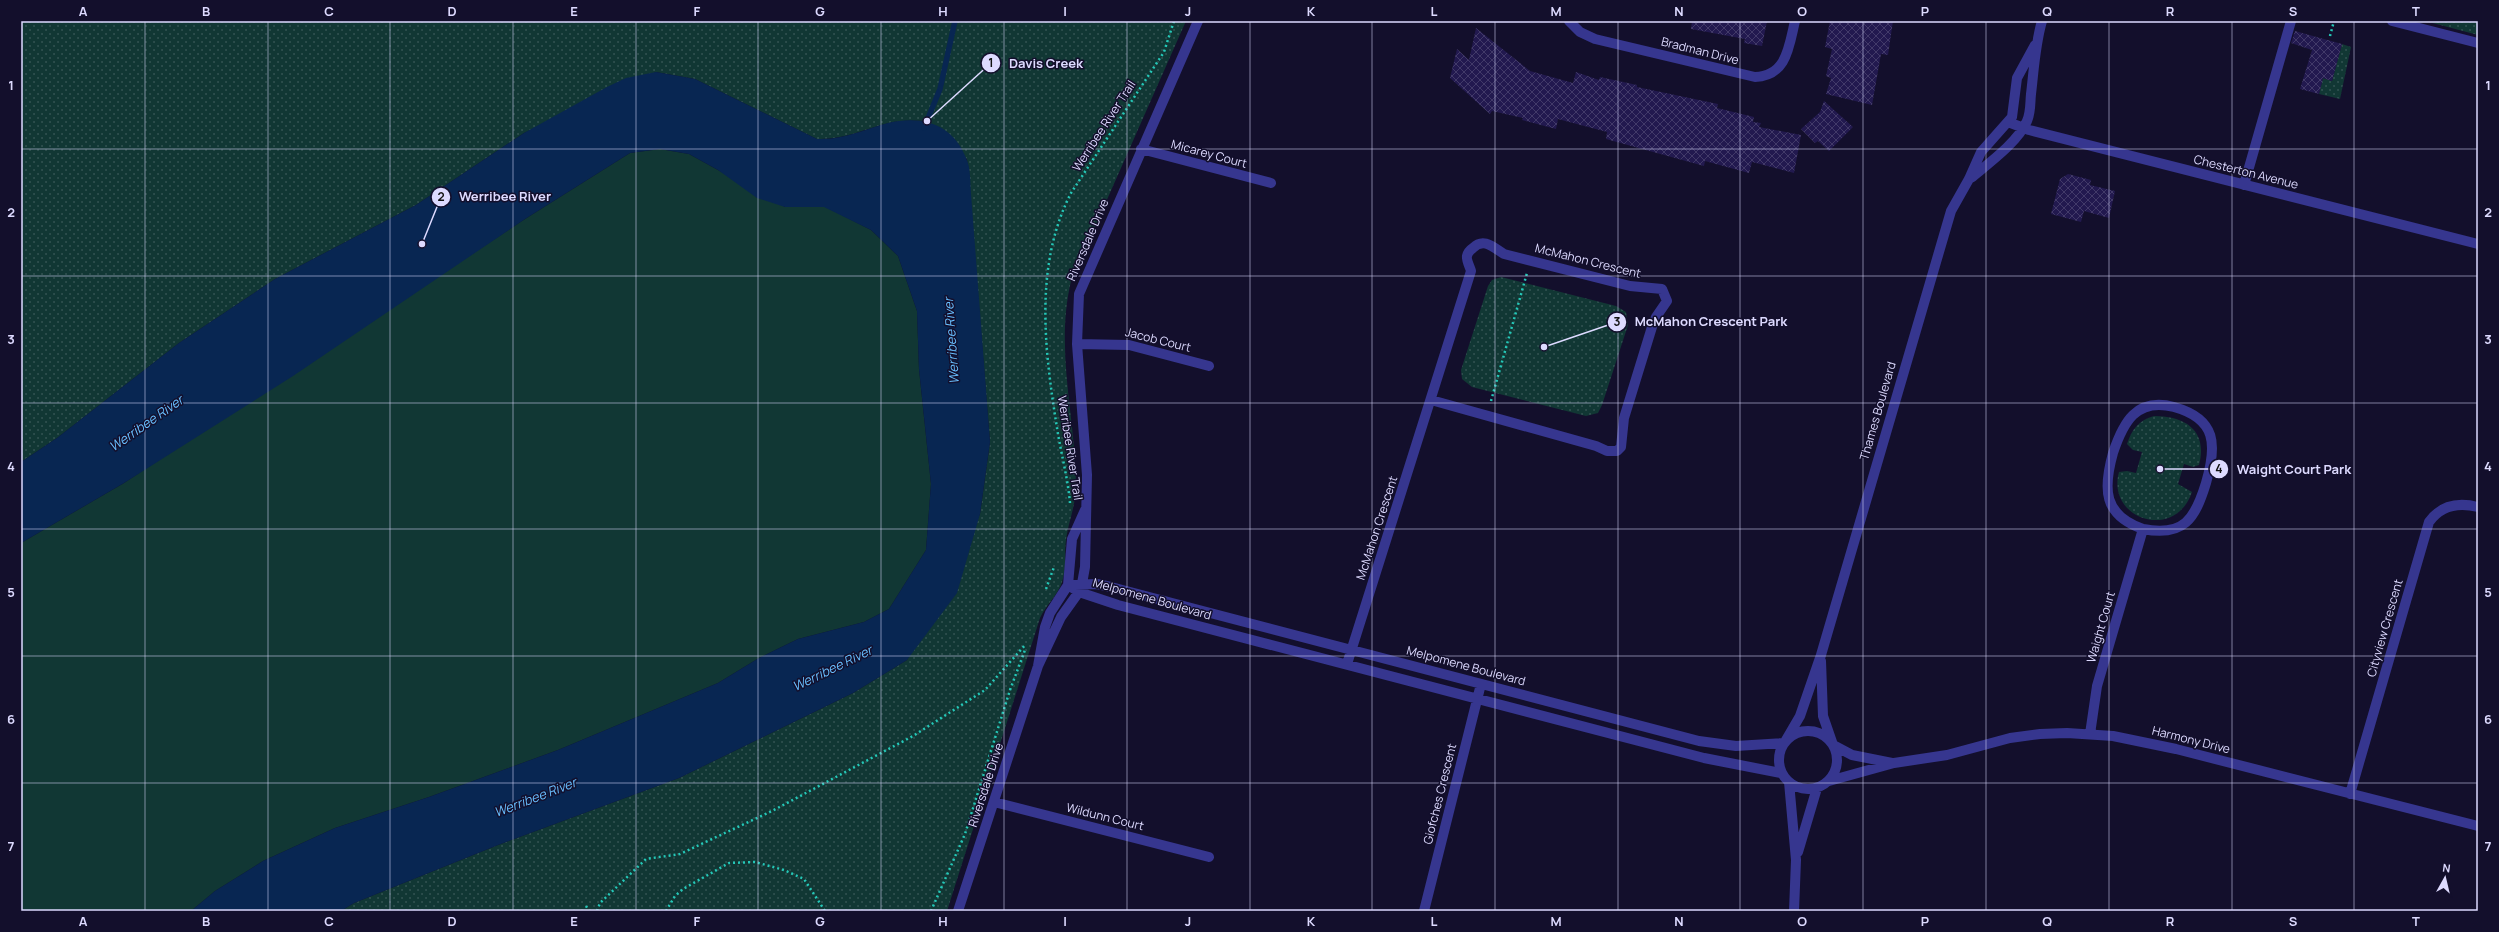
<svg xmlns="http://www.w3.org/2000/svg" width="2499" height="932" viewBox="0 0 2499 932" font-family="Manrope,sans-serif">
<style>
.grass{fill:#113734}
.park{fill:url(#park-dots)}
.water{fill:#082652}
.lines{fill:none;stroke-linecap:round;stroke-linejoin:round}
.stream{stroke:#082652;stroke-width:5.5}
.building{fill:url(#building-cross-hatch)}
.path{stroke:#25c8b8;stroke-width:2.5;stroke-dasharray:2 3;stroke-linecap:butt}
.minor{stroke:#36368f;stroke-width:10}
.grid{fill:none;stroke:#dddaff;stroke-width:1;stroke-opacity:0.55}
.labels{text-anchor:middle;stroke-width:3;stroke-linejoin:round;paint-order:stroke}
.street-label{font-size:12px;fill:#dddaff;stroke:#130f2c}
.water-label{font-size:13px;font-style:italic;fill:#68bfff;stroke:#130f2c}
.leader{fill:none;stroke:#dddaff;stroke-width:1.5}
.callout-dot{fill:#dddaff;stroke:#130f2c;stroke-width:1.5}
.mark-label{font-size:12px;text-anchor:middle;font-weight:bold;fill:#111}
.callout-label{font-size:13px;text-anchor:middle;font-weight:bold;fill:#dddaff;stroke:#130f2c;stroke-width:3;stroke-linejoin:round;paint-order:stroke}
.neatline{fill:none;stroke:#dddaff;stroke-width:1.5}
.grid-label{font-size:13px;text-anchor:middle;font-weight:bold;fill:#dddaff}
</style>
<defs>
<pattern id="park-dots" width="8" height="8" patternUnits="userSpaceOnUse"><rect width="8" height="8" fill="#113734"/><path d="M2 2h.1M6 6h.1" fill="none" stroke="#335352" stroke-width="1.8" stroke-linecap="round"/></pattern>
<pattern id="building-cross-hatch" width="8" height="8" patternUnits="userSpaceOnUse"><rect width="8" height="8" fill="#22194f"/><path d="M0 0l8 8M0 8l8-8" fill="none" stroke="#423a69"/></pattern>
</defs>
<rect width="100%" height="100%" fill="#130f2c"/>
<path class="grass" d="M660 149 689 154 785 207 824 206 871 230 898 256 917 311 919 369 931 484 926 550 889 609 864 622 798 639 759 658 718 683 558 750 429 797 335 828 263 861 215 891 191 911H21V543L124 483 525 219 630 153Z"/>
<path class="park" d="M21 21H1186L1071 281C1055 349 1075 415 1076 483 1076 506 1069 519 1066 540 1064 554 1067 568 1062 582 1058 595 1046 605 1040 618L947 911H341L354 903 498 845 679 778 853 693 907 660 980 514 990 442 967 159 927 121C914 121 902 120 889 123 864 129 844 140 817 139L695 79 656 72 524 133 416 205 275 279 179 343 57 438 21 462Z
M2425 21H2478V35Z
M2342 44 2351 47 2340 99 2319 94 2323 78 2332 81Z
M1501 277 1616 306 1626 312 1628 325 1602 405 1598 413 1586 416 1472 387 1462 379 1461 370 1488 286 1492 280Z
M2154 416C2186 416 2208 431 2199 465L2193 467 2184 464 2178 484 2192 492C2175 542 2106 519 2119 472L2127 471 2136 473 2142 452 2133 450 2127 444C2132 429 2139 420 2154 416Z"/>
<path class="water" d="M656 72 695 79 817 139C843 140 863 130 888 123 922 115 953 124 966 158 971 168 970 183 971 194L990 442 980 514 957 593 907 660 853 693 679 778 498 845 354 903 341 911H191L215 891 263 861 335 828 429 797 558 750 718 683 759 658 798 639 864 622 889 609 926 550 931 484 919 369 917 311 898 256 871 230 824 207H785L757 198 718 170 689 154 660 149 630 153 525 219 293 376 124 483 21 543V462L57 438 179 343 275 279 416 205 524 133 607 87 626 78Z"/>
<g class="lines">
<path class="stream" d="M924 128 940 89 955 21"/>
</g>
<path class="building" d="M1692 21H1767L1762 46 1744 43 1745 39 1691 29Z
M1830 21H1893L1888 55 1881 54 1872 105 1826 94 1831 78 1826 76 1832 49 1825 47Z
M1476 28 1530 71 1573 83 1576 72 1599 80 1600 77 1637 85V87L1718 104 1717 108 1754 117 1753 122 1761 123 1759 127 1801 135 1794 173 1752 162 1749 173 1705 161 1704 166 1606 139 1607 132 1558 119 1556 129 1522 120 1523 118 1492 111 1490 114 1450 78 1457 49 1469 60Z
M2295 31 2342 44 2332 81 2323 78 2319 94 2300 89 2312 50 2291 43Z
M1824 101 1853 127 1829 151 1818 141 1815 143 1801 129 1820 112Z
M2068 174 2091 180 2090 185 2115 191 2109 218 2084 211 2081 222 2051 214 2060 179Z"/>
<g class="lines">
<path class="path" d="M2330 36 2334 21
M1491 401 1527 273
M1070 503C1068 480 1062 457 1058 434 1045 354 1033 267 1071 193L1164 52 1174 21
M1046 589 1054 567
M586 906 589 911
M597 911 600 903 646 859 680 854 772 811 913 736 985 690 1026 644
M666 911 675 896 683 889 729 863 755 862 784 870 804 879 825 911
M931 911 965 834 1010 690 1025 650"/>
<path class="minor" d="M1569 21 1580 32 1595 39 1755 77C1787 76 1789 46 1795 21
M2392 21 2478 43
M2008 122 2029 130 2478 244
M1141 149 1271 183
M1971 178C1989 163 2018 142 2027 121 2031 112 2030 103 2031 94 2034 69 2035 45 2042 21
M2244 185 2291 21
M1077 344 1129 345 1209 366
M1068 585 1079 592 1118 605 1704 758 1781 773
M1068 585 1097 584 1111 587 1699 741 1736 746 1784 743
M1821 661 1823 716 1832 742
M1347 664 1471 271C1470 267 1466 260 1467 256 1468 252 1470 250 1473 248 1484 237 1494 248 1504 254L1630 286 1662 289 1667 301 1656 317 1652 327 1624 418 1621 447 1617 451H1607L1596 446 1431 400
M1038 666 1061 617 1081 589 1085 567 1087 475 1077 344 1079 294 1198 21
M1779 760a29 29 0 1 1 58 0a29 29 0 1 1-58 0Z
M2090 734 2097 686 2143 529C2184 537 2195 519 2206 483 2217 445 2217 419 2174 407 2136 397 2123 423 2113 453 2103 489 2103 515 2143 529
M1786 740 1800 716 1821 655 1951 211 1969 179 1981 152 2012 117 2017 78 2035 45
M1835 746 1852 755 1892 763
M1829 781 1894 763 1947 755 2010 738 2040 734 2067 733 2113 736 2176 749 2478 826
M1789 782 1796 860 1794 911
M2350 794 2429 522C2441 505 2458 502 2478 507
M994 802 1209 857
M1798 852 1817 788
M958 911 1038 666 1045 627 1050 613 1068 585 1072 539 1085 510
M1424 911 1481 684"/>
</g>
<path class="grid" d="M145 21V911M268 21V911M390 21V911M513 21V911M636 21V911M758 21V911M881 21V911M1004 21V911M1127 21V911M1250 21V911M1372 21V911M1495 21V911M1618 21V911M1740 21V911M1863 21V911M1986 21V911M2109 21V911M2232 21V911M2354 21V911M21 149H2478M21 276H2478M21 403H2478M21 529H2478M21 656H2478M21 783H2478"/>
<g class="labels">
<g class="street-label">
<text transform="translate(1700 51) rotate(14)" y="4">Bradman Drive</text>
<text transform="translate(1104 126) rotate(-57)" y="4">Werribee River Trail</text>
<text transform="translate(1209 154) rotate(15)" y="4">Micarey Court</text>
<text transform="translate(2246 172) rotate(14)" y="4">Chesterton Avenue</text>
<text transform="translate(1088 240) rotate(-67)" y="4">Riversdale Drive</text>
<text transform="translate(1588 261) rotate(14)" y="4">McMahon Crescent</text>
<text transform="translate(1158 340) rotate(14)" y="4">Jacob Court</text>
<text transform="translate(1878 411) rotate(-74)" y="4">Thames Boulevard</text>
<text transform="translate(1070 448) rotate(81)" y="4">Werribee River Trail</text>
<text transform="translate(1377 528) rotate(-72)" y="4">McMahon Crescent</text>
<text transform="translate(1152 599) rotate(16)" y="4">Melpomene Boulevard</text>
<text transform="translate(2101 627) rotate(-74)" y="4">Waight Court</text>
<text transform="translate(2385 628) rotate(-74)" y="4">Cityview Crescent</text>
<text transform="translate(1466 666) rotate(15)" y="4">Melpomene Boulevard</text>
<text transform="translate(2191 740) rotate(14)" y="4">Harmony Drive</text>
<text transform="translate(986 785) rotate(-72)" y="4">Riversdale Drive</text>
<text transform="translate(1440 794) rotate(-76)" y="4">Giofches Crescent</text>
<text transform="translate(1105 817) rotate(14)" y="4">Wildunn Court</text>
</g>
<g class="water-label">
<text transform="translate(951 341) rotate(-94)" y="5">Werribee River</text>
<text transform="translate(146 423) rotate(-35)" y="5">Werribee River</text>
<text transform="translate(832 668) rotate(-26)" y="5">Werribee River</text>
<text transform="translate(535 797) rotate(-21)" y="5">Werribee River</text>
</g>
</g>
<path class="leader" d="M927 121L991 63M422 244L441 197M1544 347L1617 322M2160 469L2219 469"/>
<g class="callout-dot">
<circle cx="927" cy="121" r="4"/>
<circle cx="422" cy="244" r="4"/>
<circle cx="1544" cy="347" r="4"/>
<circle cx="2160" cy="469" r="4"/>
<circle cx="991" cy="63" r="10"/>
<circle cx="441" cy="197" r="10"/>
<circle cx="1617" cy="322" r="10"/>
<circle cx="2219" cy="469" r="10"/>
</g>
<g class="mark-label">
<text x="991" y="67">1</text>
<text x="441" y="201">2</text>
<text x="1617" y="326">3</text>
<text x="2219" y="473">4</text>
</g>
<g class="callout-label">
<text x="1046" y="68">Davis Creek</text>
<text x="505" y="201">Werribee River</text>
<text x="1711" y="326">McMahon Crescent Park</text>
<text x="2294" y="474">Waight Court Park</text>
</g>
<rect width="2499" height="932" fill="none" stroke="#130f2c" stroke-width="44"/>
<g transform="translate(2445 878) rotate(8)" stroke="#130f2c" stroke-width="3" paint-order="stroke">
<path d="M0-3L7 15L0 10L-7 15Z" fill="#dddaff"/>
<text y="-6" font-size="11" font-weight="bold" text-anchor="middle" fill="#dddaff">N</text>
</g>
<rect x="22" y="22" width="2455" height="888" class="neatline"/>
<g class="grid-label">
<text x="83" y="16">A</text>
<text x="206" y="16">B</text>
<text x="329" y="16">C</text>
<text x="452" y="16">D</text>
<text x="574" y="16">E</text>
<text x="697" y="16">F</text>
<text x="820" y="16">G</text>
<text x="943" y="16">H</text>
<text x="1065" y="16">I</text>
<text x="1188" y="16">J</text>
<text x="1311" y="16">K</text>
<text x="1434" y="16">L</text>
<text x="1556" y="16">M</text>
<text x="1679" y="16">N</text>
<text x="1802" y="16">O</text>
<text x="1925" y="16">P</text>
<text x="2047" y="16">Q</text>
<text x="2170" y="16">R</text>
<text x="2293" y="16">S</text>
<text x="2416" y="16">T</text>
<text x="11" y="90">1</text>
<text x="2488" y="90">1</text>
<text x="11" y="217">2</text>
<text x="2488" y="217">2</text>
<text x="11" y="344">3</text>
<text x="2488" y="344">3</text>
<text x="11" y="471">4</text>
<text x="2488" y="471">4</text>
<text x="11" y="597">5</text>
<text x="2488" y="597">5</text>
<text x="11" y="724">6</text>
<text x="2488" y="724">6</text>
<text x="11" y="851">7</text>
<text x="2488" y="851">7</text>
<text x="83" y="926">A</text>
<text x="206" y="926">B</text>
<text x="329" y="926">C</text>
<text x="452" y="926">D</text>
<text x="574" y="926">E</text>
<text x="697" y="926">F</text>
<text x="820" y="926">G</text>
<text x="943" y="926">H</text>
<text x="1065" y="926">I</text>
<text x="1188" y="926">J</text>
<text x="1311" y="926">K</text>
<text x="1434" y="926">L</text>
<text x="1556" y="926">M</text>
<text x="1679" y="926">N</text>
<text x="1802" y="926">O</text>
<text x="1925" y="926">P</text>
<text x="2047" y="926">Q</text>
<text x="2170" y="926">R</text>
<text x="2293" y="926">S</text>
<text x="2416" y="926">T</text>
</g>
</svg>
